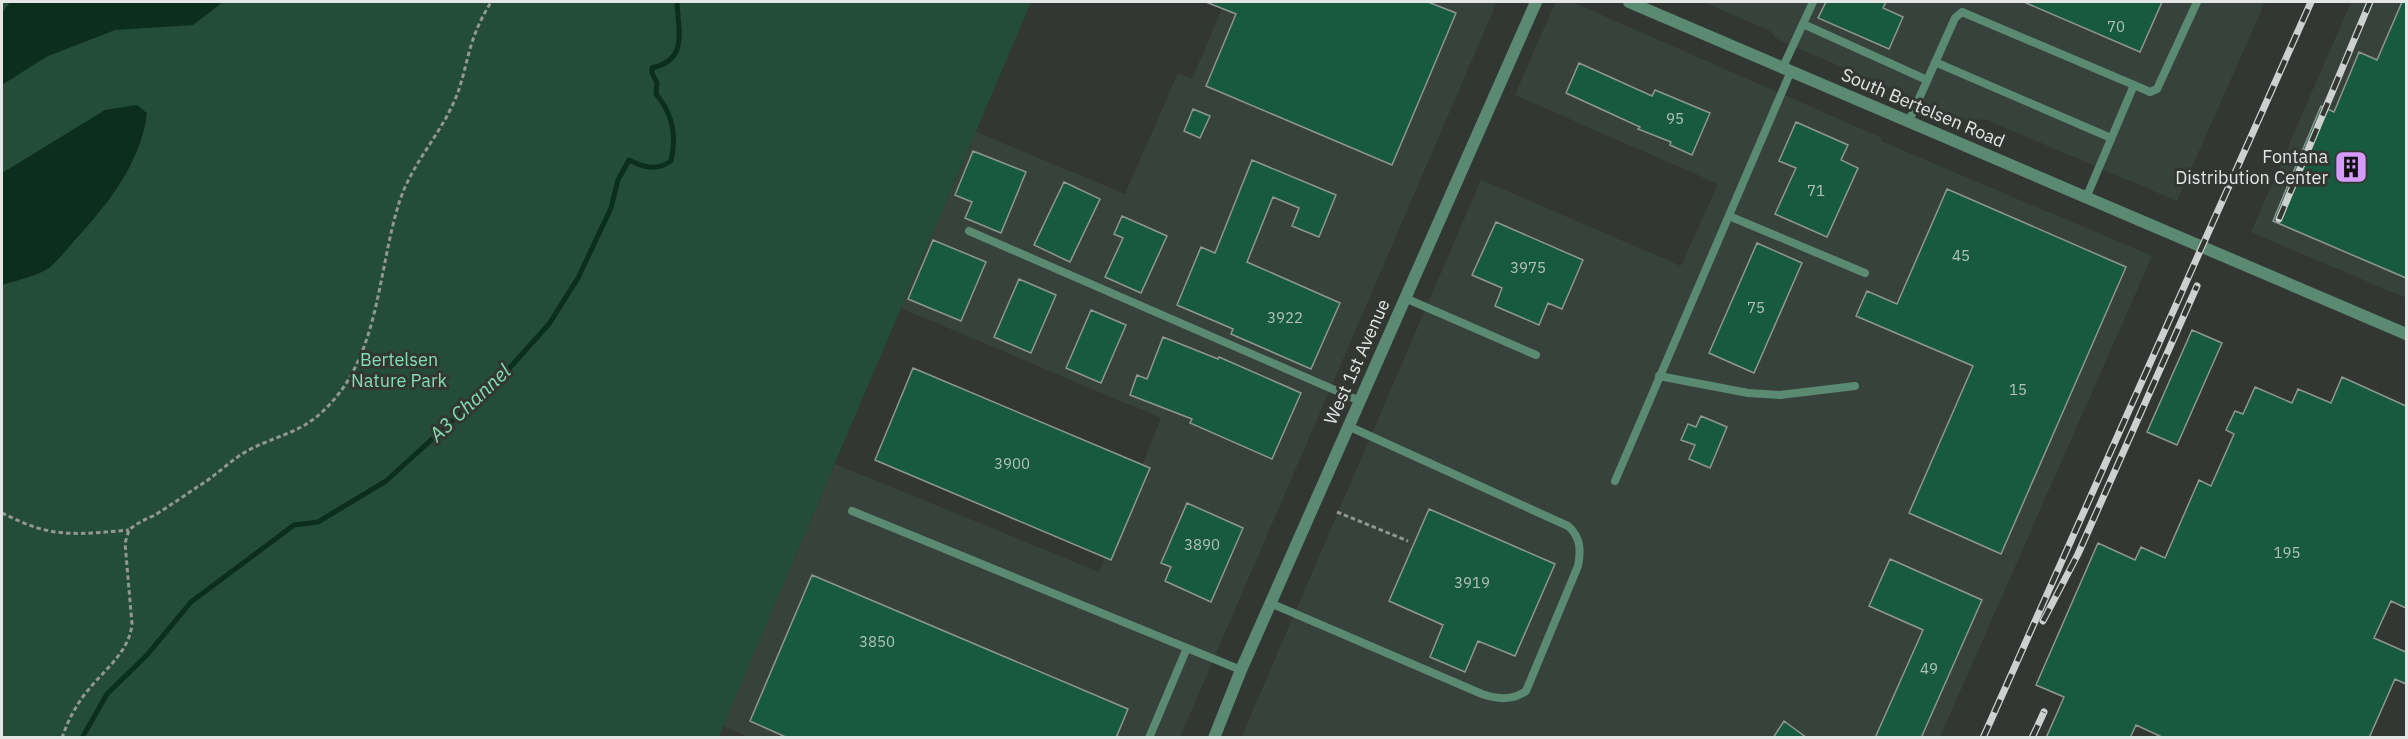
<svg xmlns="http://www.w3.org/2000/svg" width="2408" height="739" viewBox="0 0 2408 739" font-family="'IBM Plex Sans',sans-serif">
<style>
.built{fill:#38423c}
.green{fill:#234d39}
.water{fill:#0c2e1f}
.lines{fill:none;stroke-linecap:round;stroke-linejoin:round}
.stream{stroke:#0c2e1f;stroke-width:5}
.building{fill:#185a3f;stroke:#909693;stroke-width:1.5}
.path{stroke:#939794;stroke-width:3;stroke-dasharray:4.5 3;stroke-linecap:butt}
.service{stroke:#5b8a72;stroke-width:8}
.tertiary{stroke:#5b8a72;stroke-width:12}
.rail-casing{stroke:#ccd0ce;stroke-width:7}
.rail{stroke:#323734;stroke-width:4.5;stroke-dasharray:14;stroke-linecap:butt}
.labels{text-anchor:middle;stroke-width:6;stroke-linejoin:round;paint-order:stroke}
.number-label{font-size:15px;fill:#b0c3bb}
.street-label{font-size:18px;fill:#e3e6e4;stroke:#323734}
.poi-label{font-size:18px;fill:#e3e6e4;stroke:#323734;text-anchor:end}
.park-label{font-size:18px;fill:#82dfb2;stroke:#323734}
.water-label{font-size:20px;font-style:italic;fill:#81deb0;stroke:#323734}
</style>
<rect width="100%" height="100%" fill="#323734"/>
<path class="built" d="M1225 2H1497L1180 737 751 738 723 726 835 464 1099 572 1161 418 901 308 976 132 1125 194 1178 73 1192 79Z
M1558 2H1572L1882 138 1881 141 2152 256 1940 737 1241 738 1481 180 1681 266 1718 184 1515 95 1554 5Z
M1703 2H2265L2177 201 1985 119 1968 121 1777 39 1770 31Z
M2351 2H2406V298L2251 232Z"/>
<path class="green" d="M2 2H1031L718 738 2 737Z"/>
<path class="water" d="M10 2H223L193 25 115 30 46 57 2 85V13Z
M137 105 147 113C141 163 108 204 75 240 67 249 59 260 49 268 40 275 14 281 2 285V173L105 110Z"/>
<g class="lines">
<path class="stream" d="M82 738 107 694 147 655 191 602 294 525 318 522 386 481 506 372 549 324 578 278 611 208 618 180 629 160C645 168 656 171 671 161 677 136 673 114 656 94L657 83 652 73V68C689 59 678 31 677 2"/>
</g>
<path class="building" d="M1206 2H1428L1456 13 1392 165 1206 86 1236 14Z
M1826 2H1886L1883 8 1903 17 1889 49 1818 18Z
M2024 2H2162L2140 52Z
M2402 2H2406V278L2273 221 2321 106 2334 112 2359 52 2377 60Z
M1579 63 1652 96 1655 90 1710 113 1692 155 1670 145 1671 142 1638 129 1640 127 1566 93Z
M1193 109 1210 116 1200 138 1184 131Z
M1796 122 1848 145 1841 160 1858 168 1827 237 1775 214 1796 168 1779 161Z
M973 151 1026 172 1001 233 965 218 972 202 955 195Z
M1252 160 1336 195 1319 237 1292 226 1299 208 1273 197 1247 262 1340 303 1311 369 1231 334 1233 329 1177 305 1201 247 1215 253Z
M1064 182 1100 199 1070 262 1034 245Z
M1947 189 2126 267 2001 554 1909 513 1973 366 1856 316 1867 291 1897 304Z
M1122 216 1167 236 1141 293 1105 277 1123 238 1114 234Z
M1496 222 1583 260 1562 309 1548 303 1539 325 1495 306 1502 288 1472 275Z
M933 240 986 262 961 321 908 299Z
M1757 243 1802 263 1754 373 1709 353Z
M1019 279 1056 295 1031 353 994 337Z
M1091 310 1126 325 1101 383 1066 368Z
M2192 330 2222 343 2177 445 2147 432Z
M1163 337 1218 359 1219 357 1301 393 1272 459 1190 423 1192 419 1130 395 1137 375 1147 379Z
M913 368 1150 468 1111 560 875 460Z
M2342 377 2406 406V608L2391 601 2374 638 2406 652V684L2395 679 2369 738H2164L2136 725 2130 738H2046L2064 697 2036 685 2098 543 2135 560 2141 547 2165 558 2199 480 2211 486 2234 434 2226 430 2235 411 2243 414 2255 387 2292 403 2298 389 2331 403Z
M1701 416 1727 427 1710 468 1689 459 1695 445 1681 440 1688 424 1696 427Z
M1187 503 1243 528 1211 602 1165 581 1171 567 1161 563Z
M1429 509 1555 564 1515 656 1478 641 1465 672 1430 657 1443 625 1389 601Z
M1890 559 1982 600 1921 738H1875L1923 630 1869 606Z
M812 575 1128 709 1116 738H788L750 721Z
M1784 721 1807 738H1773Z"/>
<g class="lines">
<path class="path" d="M1337 512 1408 541
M2 513C17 520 33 528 50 531 75 536 104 532 129 530
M62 738C68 720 77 703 89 689 106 668 129 652 132 624L125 543 129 530C137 523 144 520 153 516 170 506 186 494 202 484 216 475 228 463 242 454 269 437 298 435 322 412 380 359 377 273 399 203 411 165 437 139 453 104 464 81 466 57 475 34 479 23 485 12 491 2"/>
<path class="service" d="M1803 24 1927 80
M1935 62 2111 138
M1783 67 1813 2
M1909 121 1955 18 1962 12 2134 85
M2086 198 2134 85 2150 92 2157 89 2197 2
M1729 216 1865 273
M969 231 1360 401
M1405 298 1536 355
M1659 376 1748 393 1780 395 1855 386
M1615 481 1791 71
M852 511 1187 648
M1270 603 1482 694C1497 699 1512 701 1526 691L1578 566C1581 551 1581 537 1568 526L1348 426
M1149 738 1187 648 1241 670"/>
<path class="tertiary" d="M1629 2 2406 334
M1214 738 1241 670 1536 2"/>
<g class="rail-casing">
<path id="rail" d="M2279 219 2370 2
M2043 621 2078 554 2197 286
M1983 738 2311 2
M2032 738 2044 712"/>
</g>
<use href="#rail" class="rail"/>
</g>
<defs>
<g id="building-square" transform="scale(1.725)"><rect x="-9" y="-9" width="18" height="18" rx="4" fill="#d59bfa" stroke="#323734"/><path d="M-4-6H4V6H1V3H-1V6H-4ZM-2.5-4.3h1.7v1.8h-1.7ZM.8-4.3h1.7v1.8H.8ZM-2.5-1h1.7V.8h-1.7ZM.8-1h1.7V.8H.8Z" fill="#111"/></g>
</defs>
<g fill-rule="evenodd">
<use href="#building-square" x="2351" y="167"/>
</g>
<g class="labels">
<g class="number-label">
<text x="2116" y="32">70</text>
<text x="1675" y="124">95</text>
<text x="1816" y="196">71</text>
<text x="1961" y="261">45</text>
<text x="1528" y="273">3975</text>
<text x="1756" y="313">75</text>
<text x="1285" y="323">3922</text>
<text x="2018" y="395">15</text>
<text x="1012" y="469">3900</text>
<text x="1202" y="550">3890</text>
<text x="2287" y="558">195</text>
<text x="1472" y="588">3919</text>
<text x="877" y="647">3850</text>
<text x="1929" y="674">49</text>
</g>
<g class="street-label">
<text transform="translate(1923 108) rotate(23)" y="6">South Bertelsen Road</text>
<text transform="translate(1357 362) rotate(-66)" y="6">West 1st Avenue</text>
</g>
<g class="poi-label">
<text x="2328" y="163">Fontana<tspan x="2328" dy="21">Distribution Center</tspan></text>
</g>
<g class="park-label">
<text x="399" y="366">Bertelsen<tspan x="399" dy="21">Nature Park</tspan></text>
</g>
<g class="water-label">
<text transform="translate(470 403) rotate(-43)" y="7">A3 Channel</text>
</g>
</g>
<rect width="2408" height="739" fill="none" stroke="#e3e6e4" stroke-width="6"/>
</svg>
